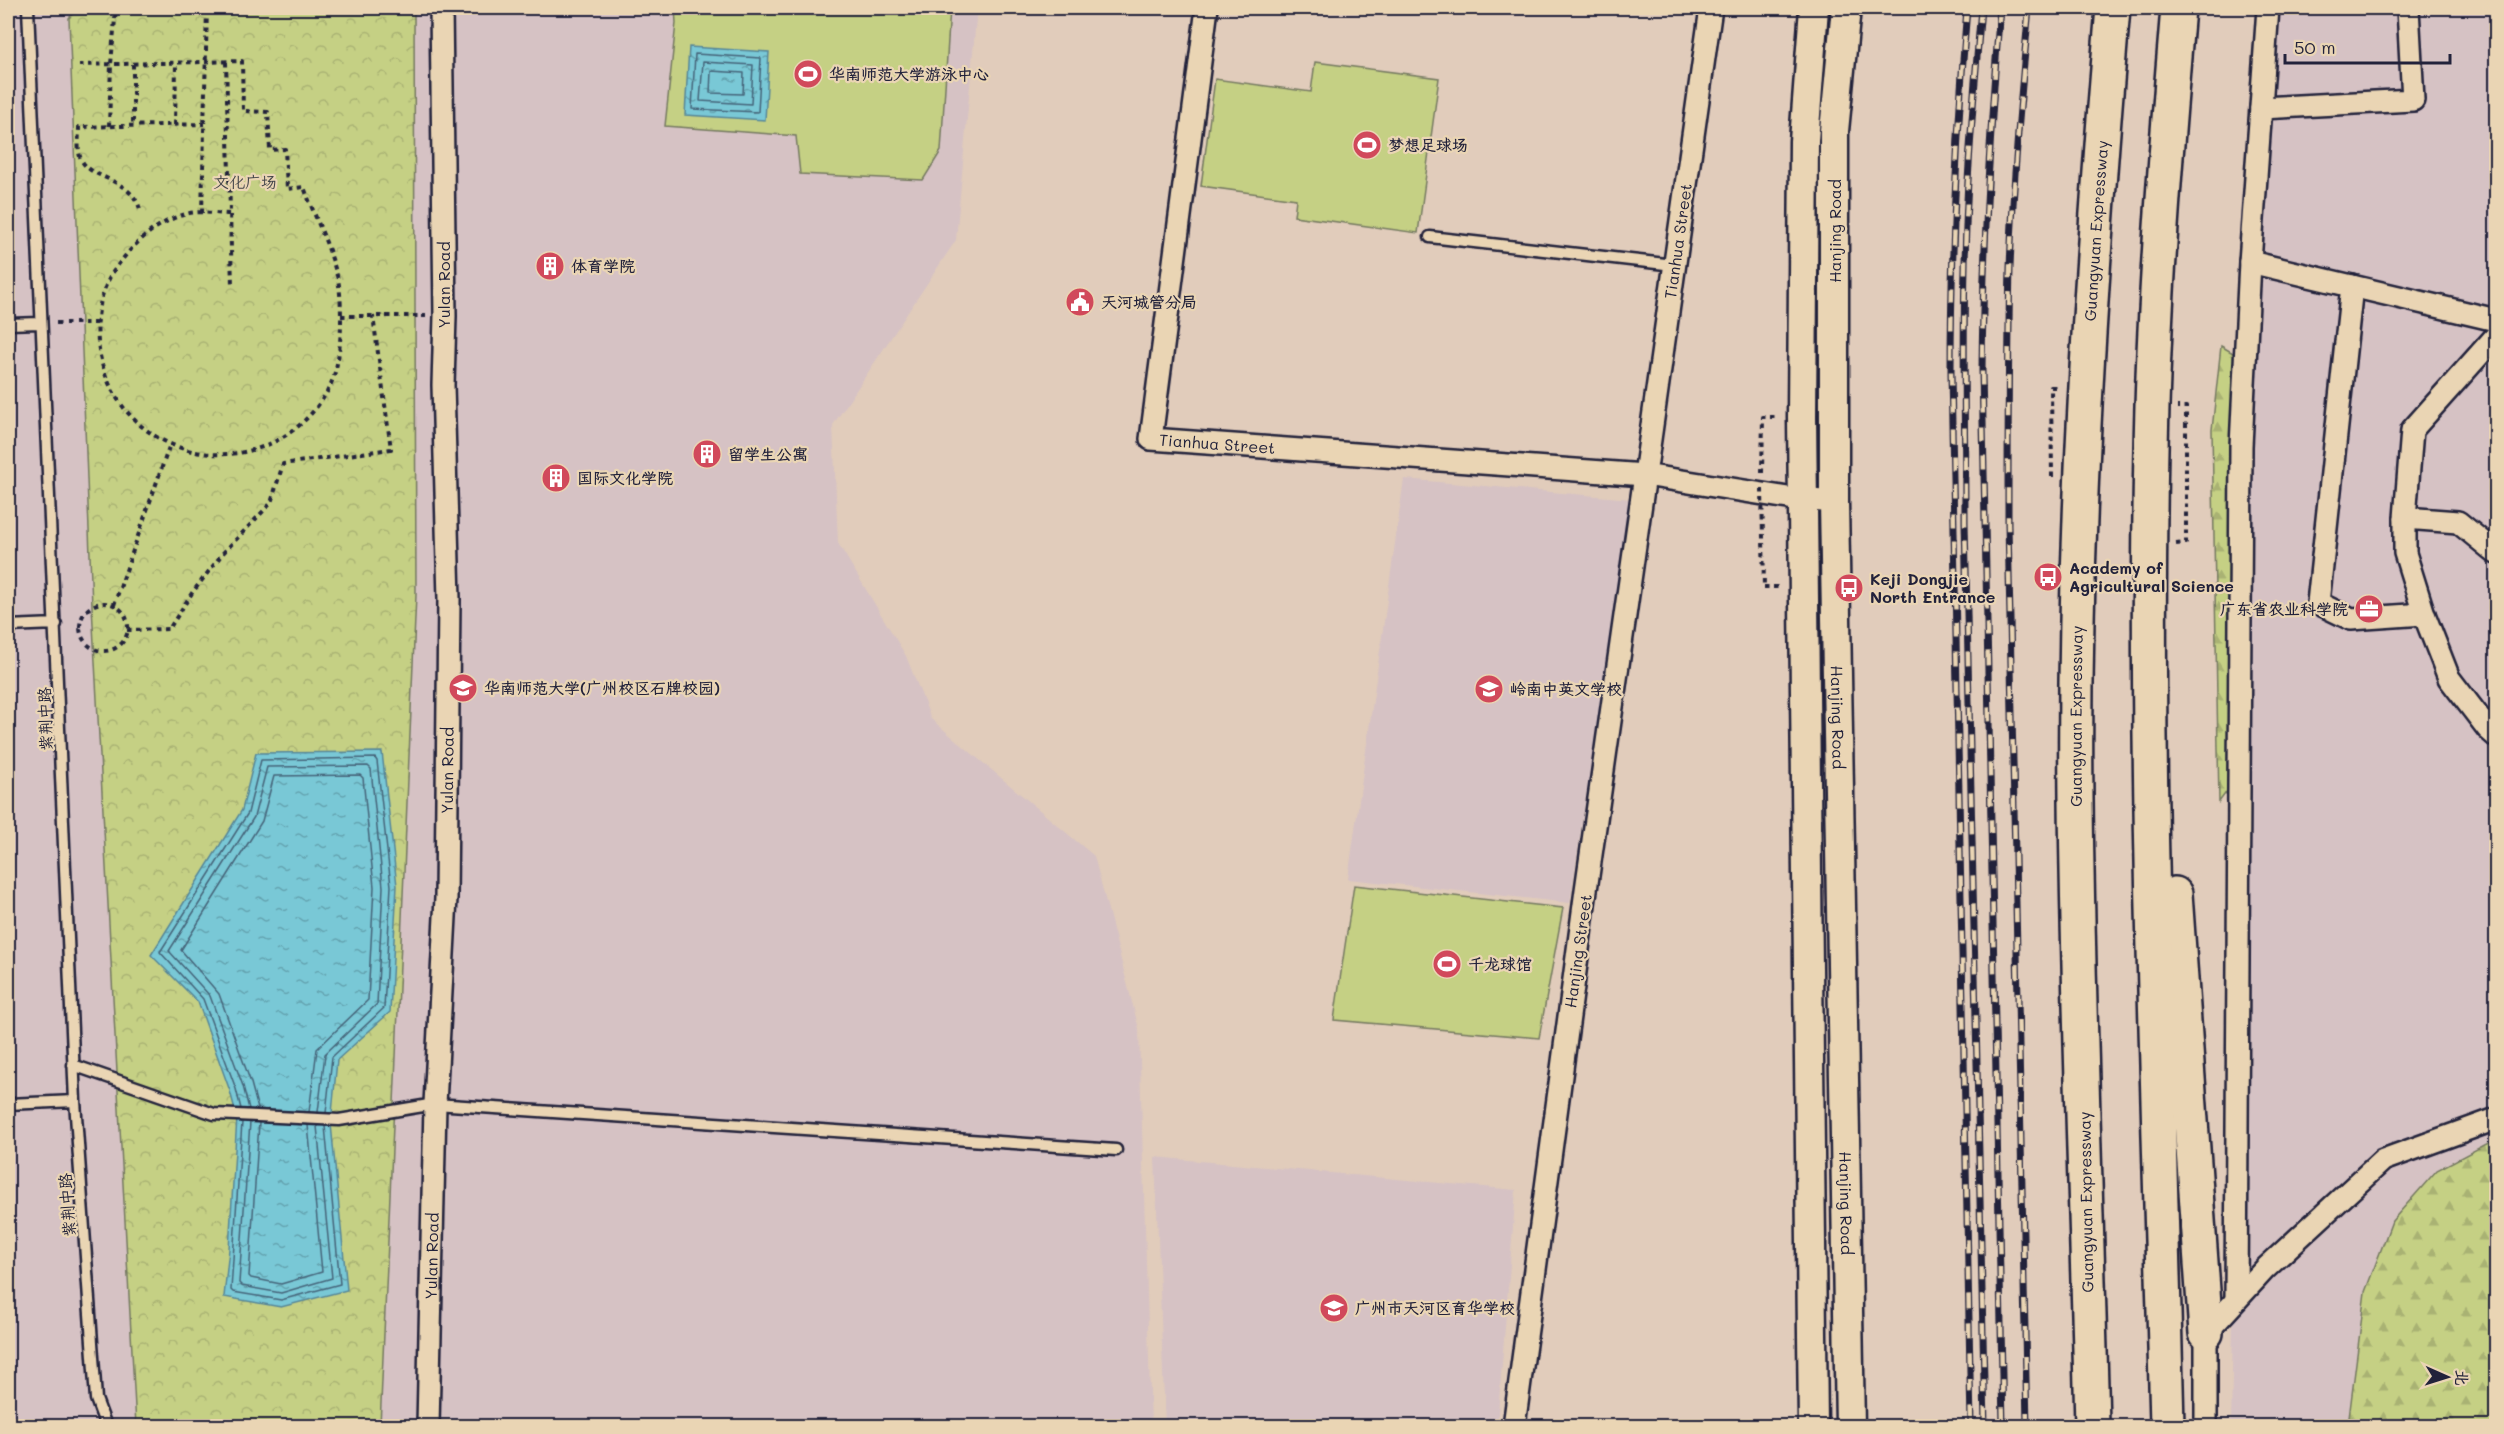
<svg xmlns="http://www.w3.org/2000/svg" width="2504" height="1434" viewBox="0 0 2504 1434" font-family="Mali,'LXGW WenKai TC',sans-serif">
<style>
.built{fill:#d6c2c4}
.forest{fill:url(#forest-firs);stroke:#747960;stroke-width:1.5}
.park{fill:url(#park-crowns);stroke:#747960;stroke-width:1.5}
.garden{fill:#c5d084;stroke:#747960;stroke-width:1.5}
.water{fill:url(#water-ripples);stroke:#568698;stroke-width:1.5}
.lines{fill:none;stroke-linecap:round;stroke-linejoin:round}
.shore{stroke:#456479;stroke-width:1.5}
.lane-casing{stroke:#22223b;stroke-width:15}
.street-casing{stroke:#22223b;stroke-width:26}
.secondary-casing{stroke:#22223b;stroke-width:33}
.highway-casing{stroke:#22223b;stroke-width:38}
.path{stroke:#22223b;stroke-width:4;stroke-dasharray:4.5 4.5;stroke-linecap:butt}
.lane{stroke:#ead5b4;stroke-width:10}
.street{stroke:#ead5b4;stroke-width:21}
.secondary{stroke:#ead5b4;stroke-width:28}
.highway{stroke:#ead5b4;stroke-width:33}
.rail-casing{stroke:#22223b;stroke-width:7}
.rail{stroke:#ead5b4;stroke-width:4.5;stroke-dasharray:14;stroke-linecap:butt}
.path-bridge{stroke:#22223b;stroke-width:4;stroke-dasharray:4.5 4.5;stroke-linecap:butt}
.labels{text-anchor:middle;stroke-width:4.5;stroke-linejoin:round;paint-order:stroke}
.poi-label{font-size:16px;font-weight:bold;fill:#22223b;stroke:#ead5b4;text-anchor:start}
.park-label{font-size:16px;fill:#43454a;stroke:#ead5b4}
.street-label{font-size:16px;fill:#22223b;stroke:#ead5b4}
</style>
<defs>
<pattern id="forest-firs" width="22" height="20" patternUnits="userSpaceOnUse" patternTransform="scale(1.5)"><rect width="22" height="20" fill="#c5d084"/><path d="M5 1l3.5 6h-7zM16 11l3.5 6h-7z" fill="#a9b273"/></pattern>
<pattern id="park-crowns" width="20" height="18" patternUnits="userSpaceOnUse" patternTransform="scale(1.5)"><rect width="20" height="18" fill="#c5d084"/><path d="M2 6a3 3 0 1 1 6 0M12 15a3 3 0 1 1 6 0" fill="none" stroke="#a9b273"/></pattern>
<pattern id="water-ripples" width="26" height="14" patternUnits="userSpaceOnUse" patternTransform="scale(1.5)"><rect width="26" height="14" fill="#79c8d6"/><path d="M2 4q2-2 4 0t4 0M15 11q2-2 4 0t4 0" fill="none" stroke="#63a2af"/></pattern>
</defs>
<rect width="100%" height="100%" fill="#e1ccbb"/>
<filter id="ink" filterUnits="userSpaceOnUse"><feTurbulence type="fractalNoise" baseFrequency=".0167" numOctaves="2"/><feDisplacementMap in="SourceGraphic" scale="12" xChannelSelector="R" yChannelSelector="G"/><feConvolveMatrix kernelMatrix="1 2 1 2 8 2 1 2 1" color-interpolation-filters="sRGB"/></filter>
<g filter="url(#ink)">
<path class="built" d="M8 8H977L956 240 833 425 838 543 906 656 931 719 1094 856 1139 1029 1151 1426H8Z
M2269 8H2496V1139L2470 1152 2350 1413 2348 1426H2231L2239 1007 2241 446Z
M1404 479 1631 499 1570 903 1348 879Z
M1155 1157 1516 1190 1497 1426H1165Z"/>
<path class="forest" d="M2221 346 2245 360 2241 772 2219 802 2212 430Z
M2496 1139V1426H2348L2365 1292 2392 1221 2437 1170Z"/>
<path class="park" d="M78 8H414L416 595 380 1426H136L92 606 69 18Z"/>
<path class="garden" d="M675 8H950L941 151 923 180 800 174 796 136 665 126 676 23Z
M1315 62 1439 78 1418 233 1294 216 1296 199 1201 186 1215 79 1311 92Z
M1354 885 1563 908 1539 1038 1334 1020Z"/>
<path class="water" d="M689 47 769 52 765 120 685 115Z
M382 752 397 886 390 1012 337 1060 331 1124 347 1290 281 1307 224 1297 229 1249 237 1117 230 1091 198 1002 151 955 242 810 256 753Z"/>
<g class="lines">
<path class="shore" d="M695 54 761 58 758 112 692 109Z
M703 62 753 65 751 104 700 101Z
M711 71 744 73 743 94 710 93Z
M241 1109 236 1089 203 999 160 952 248 813 261 760 375 758 377 761 391 886 384 1008 332 1057 326 1113
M249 1109 243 1086 210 996 169 951 254 817 267 767 368 766 371 769 383 887 377 1004 325 1054 318 1112
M258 1109 251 1083 219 994 181 950 262 821 274 776 360 775 363 778 374 887 368 1000 317 1049 309 1112
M242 1122 231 1290 233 1292 281 1300 340 1284 325 1126
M250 1122 239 1283 242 1286 281 1293 332 1278 317 1126
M259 1123 249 1276 251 1278 281 1284 322 1272 308 1125"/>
<g class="lane-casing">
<path id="lane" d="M28 8 75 1101 96 1399 106 1426
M1430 237 1674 265
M8 324 40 323
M8 626 56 624
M73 1065 214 1114 339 1120 435 1104 1116 1150
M8 1104 75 1101"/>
</g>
<g class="street-casing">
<g id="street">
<path id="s1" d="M1207 8 1151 439 1645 475 1586 890 1514 1426"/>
<path d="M1711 8 1645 475 1788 498 1834 502"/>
<path d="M2261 108 2413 100 2408 8"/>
<path d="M2250 262 2496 320"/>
<path d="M2352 286 2318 603 2351 619 2424 614"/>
<path d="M2496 336 2412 430 2405 518V553L2424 614 2449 678 2488 729 2496 736"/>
<path d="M2405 518 2458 522 2496 553"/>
<path d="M2236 1300 2241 446 2250 262 2268 8"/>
<path id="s2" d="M428 1426 435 1104 446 898 449 599 443 385 445 316 441 8"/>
<path d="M2206 1426V1333L2265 1269 2383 1160 2496 1119"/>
</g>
</g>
<g class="secondary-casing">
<g id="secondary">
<path id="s3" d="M1846 8 1834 131V502L1850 1426"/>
<path d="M1813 1426 1802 417 1804 141 1814 8"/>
</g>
</g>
<g class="highway-casing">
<g id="highway">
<path d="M2175 894 2206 1333"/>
<path id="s4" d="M2092 1426C2087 1217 2078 1008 2076 799 2073 535 2091 270 2113 8"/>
<path d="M2167 1426C2159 1087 2143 746 2152 406 2156 273 2167 140 2178 8"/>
</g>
</g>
<path class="path" d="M226 62 232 286
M133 64V125
M79 65 242 61 243 111 268 112 270 150 285 149 287 189 304 187C314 215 328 243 336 272 341 288 341 309 341 326 340 348 338 372 327 392 271 487 132 470 102 364 94 335 96 298 113 272 131 246 154 223 186 214 199 210 217 214 231 214
M175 125 176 63
M109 126 111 64 116 8
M140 209C130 177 90 180 81 159 77 151 79 137 79 127L204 124
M202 213 207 8
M341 316H426
M56 323H98
M1762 473 1763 417H1777
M2052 477 2051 387H2059
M2176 544 2186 543V407H2177
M1764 587H1779
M80 627a24 24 0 1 1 48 0a24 24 0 1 1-48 0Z
M114 605 170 444
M127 630 169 629 192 593 223 553 271 503 283 464 391 449 373 316"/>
<use href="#lane" class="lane"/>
<use href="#street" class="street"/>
<use href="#secondary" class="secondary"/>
<use href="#highway" class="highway"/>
<g class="rail-casing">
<path id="rail" d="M1967 8C1957 129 1951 250 1951 373L1971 1426
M1981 8C1974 94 1966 180 1965 267 1963 352 1965 437 1965 522L1985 1426
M2000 8C1990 129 1983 249 1982 371L2003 1426
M2027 1426 2008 524C2008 439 2008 353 2010 268 2013 181 2021 94 2029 8"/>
</g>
<use href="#rail" class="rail"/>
<path class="path-bridge" d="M1762 489 1764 587"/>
</g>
</g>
<defs>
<g id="stadium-disc" transform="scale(1.5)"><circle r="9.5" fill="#d1495b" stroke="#ead5b4"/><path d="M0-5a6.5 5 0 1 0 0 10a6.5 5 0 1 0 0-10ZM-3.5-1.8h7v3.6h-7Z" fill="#fff"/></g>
<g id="building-disc" transform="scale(1.5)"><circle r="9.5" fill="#d1495b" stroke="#ead5b4"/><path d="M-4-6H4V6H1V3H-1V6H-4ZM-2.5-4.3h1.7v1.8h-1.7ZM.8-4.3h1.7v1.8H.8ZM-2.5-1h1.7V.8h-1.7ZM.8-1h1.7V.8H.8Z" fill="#fff"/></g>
<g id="civic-disc" transform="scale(1.5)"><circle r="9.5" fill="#d1495b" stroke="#ead5b4"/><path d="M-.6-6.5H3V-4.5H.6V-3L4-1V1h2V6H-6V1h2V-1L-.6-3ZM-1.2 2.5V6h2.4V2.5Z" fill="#fff"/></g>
<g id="bus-disc" transform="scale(1.5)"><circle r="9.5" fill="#d1495b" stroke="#ead5b4"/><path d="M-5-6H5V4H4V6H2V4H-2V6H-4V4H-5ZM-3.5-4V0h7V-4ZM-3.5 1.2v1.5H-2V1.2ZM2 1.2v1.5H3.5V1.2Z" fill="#fff"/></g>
<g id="office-disc" transform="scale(1.5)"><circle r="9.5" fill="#d1495b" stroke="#ead5b4"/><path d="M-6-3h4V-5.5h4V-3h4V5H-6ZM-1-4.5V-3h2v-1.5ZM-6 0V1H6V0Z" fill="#fff"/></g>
<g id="university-disc" transform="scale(1.5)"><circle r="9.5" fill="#d1495b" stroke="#ead5b4"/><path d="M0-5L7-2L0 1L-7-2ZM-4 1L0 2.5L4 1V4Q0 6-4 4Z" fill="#fff"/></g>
<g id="school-disc" transform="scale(1.5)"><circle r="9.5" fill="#d1495b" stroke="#ead5b4"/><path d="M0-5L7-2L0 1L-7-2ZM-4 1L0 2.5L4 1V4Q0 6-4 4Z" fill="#fff"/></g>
</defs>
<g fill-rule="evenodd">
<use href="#stadium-disc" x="808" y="74"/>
<use href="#stadium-disc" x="1367" y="145"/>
<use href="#building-disc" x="550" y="266"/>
<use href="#civic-disc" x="1080" y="302"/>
<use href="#building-disc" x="707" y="454"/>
<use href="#building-disc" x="556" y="478"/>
<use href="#bus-disc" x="2048" y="577"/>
<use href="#bus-disc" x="1849" y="588"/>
<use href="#office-disc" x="2369" y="609"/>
<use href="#university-disc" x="463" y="688"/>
<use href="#school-disc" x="1489" y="689"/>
<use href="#stadium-disc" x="1447" y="964"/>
<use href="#school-disc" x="1334" y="1308"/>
</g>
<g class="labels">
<g class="poi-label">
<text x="829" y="80">华南师范大学游泳中心</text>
<text x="1388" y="151">梦想足球场</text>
<text x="571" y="272">体育学院</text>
<text x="1101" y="308">天河城管分局</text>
<text x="728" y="460">留学生公寓</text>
<text x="577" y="484">国际文化学院</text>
<text x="2069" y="574">Academy of<tspan x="2069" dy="18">Agricultural Science</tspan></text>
<text x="1870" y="585">Keji Dongjie<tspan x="1870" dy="18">North Entrance</tspan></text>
<text x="2348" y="615" text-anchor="end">广东省农业科学院</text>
<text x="484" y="694">华南师范大学(广州校区石牌校园)</text>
<text x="1510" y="695">岭南中英文学校</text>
<text x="1468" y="970">千龙球馆</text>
<text x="1355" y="1314">广州市天河区育华学校</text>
</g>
<g class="park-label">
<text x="245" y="188">文化广场</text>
</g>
<g class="street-label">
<text transform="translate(1835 231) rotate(-90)" y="6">Hanjing Road</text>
<text dy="6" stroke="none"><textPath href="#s4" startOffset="1196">Guangyuan Expressway</textPath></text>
<text transform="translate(1678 241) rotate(-82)" y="6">Tianhua Street</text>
<text transform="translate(444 285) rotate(-90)" y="6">Yulan Road</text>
<text dy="6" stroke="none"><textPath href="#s1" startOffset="501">Tianhua Street</textPath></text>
<text dy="6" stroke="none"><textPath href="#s3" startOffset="710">Hanjing Road</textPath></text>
<text dy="6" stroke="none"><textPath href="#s4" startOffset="710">Guangyuan Expressway</textPath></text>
<text transform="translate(45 719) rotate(-92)" y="6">紫荆中路</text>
<text dy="6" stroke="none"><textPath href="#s2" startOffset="656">Yulan Road</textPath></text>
<text transform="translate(1578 951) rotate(-82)" y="6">Hanjing Street</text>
<text transform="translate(2086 1202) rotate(-91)" y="6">Guangyuan Expressway</text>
<text dy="6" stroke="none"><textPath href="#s3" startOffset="1196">Hanjing Road</textPath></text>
<text transform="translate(67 1205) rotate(-94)" y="6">紫荆中路</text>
<text dy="6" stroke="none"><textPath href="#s2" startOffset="170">Yulan Road</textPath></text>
</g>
</g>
<rect width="2504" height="1434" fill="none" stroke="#ead5b4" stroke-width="30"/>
<rect x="15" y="15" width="2474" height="1404" fill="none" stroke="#22223b" stroke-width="2" filter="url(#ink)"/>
<g transform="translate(2447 1377) rotate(93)" stroke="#ead5b4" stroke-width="4.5" paint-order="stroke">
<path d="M0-4.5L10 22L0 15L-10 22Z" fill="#22223b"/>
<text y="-9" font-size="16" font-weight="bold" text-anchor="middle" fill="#22223b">北</text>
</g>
<path d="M2285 54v9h165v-9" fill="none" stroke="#22223b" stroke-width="3"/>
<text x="2294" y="54" font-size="18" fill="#22223b" stroke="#ead5b4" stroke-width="4.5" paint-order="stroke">50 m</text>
</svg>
